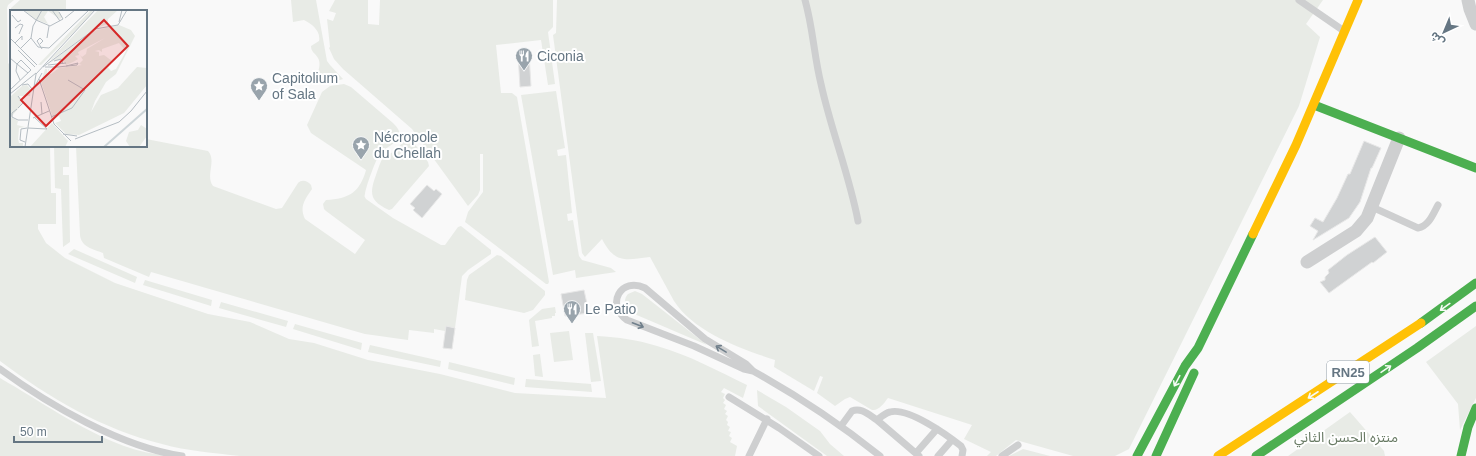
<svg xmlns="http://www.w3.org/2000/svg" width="1476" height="456" viewBox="0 0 1476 456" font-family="Arial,'Noto Sans Arabic',sans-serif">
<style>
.green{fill:#e8ebe6}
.building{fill:#d0d2d3;stroke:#e8e8e8}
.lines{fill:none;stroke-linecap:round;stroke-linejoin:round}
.lane{stroke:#cecfd0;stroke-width:7}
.street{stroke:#cecfd0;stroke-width:13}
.fast{stroke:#4caf50;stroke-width:9}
.slow{stroke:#ffc107;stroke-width:9}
.oneway{stroke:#f6fbf6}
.oneway2{stroke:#707f8b}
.labels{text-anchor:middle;stroke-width:4;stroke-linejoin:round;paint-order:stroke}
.shield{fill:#fff;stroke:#939fa8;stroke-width:1}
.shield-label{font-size:13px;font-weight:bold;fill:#657683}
.poi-label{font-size:14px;fill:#657683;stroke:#fff;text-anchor:start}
.park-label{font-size:14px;fill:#687a64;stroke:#fff}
.inset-river{fill:none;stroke:#ced6d9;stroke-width:2}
.inset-road{fill:none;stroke:#b5bdc3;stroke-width:1}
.view{fill:#d62828;fill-opacity:0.15;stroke:#d62828;stroke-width:2}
.inset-edge{fill:none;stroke:#657683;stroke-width:2}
</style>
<rect width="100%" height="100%" fill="#f9f9f9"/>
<path class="green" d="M0 0H14L8 5 7 8 8 63 11 66V146H50L51 193H56V224H38V229L46 243 65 258 115 283 208 314 250 322 289 339 314 343 368 360 440 374 515 393 606 398 597 336C618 337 638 340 657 346 689 355 718 371 747 385L743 398 724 388 721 392 725 394 723 398 725 400 723 403 726 405 724 409 727 411 725 414 728 416 726 420 728 422 727 425 730 427 728 431 731 432 729 436 732 438 730 442 737 446 735 456H240C214 453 187 451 162 444 102 429 49 398 0 361Z
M20 0H66V11H11V18V8Z
M291 0H316L327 61 330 65 343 79 322 85 315 81C317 74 322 65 318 58 315 53 311 52 311 46L319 41C321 31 312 24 304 20L293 22Z
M335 0H368V24L379 25 380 0H553V27L548 32 555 84 548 85 541 40 496 45 501 93H512L517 97 549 282 548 284H546L465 222 468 212 483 192V154H480V190L478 195 468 206 412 129 343 69 334 59 329 48 330 47 327 19 333 21 336 13 329 11Z
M557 0H1323L1306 24 1320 37 1299 106 1129 449 1115 456H1073L1016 440 996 456H987L991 452 964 439 972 425 888 398C884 403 879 411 872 410L850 397 845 399 835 406 817 393 823 377 820 376 814 391 774 367 775 360C741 349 694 332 674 301L650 257C625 260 615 264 602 239L585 257 582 253 553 35 556 33Z
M344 84 351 87 393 123C412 141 385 145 379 155 375 162 366 186 365 194 364 197 365 197 366 199L393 218 441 245H445L458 227 461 226 491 250V254L468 270 462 276 455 328 446 326 445 331 434 329V333L409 330 408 340 365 334 344 328 151 272 149 277 104 258 103 253C93 249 81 247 80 235L76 146H146V139L208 151C217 161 205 175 213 186L276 209 282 208 298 183C302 179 308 181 311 185L312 189C305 199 299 207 305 219L355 254 365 240 326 211 324 209 323 204 326 200C349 199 360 192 366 170L311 133 307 125 322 92 330 86Z
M556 91 565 148 557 150 558 156 566 155 572 213 567 214 568 221 573 220 579 256 582 260 611 268 616 272 576 278 575 270 553 275 521 95Z
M407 138 411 139 428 162 429 166 392 209 389 210C370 201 369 194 376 175 378 169 380 163 383 157L395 151Z
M54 146H69V167H63V175H69L70 242 63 247 61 189 55 188Z
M74 249 137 277 135 283 68 254Z
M497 255 501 256 545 291V295L533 310 524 313 465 300 467 280 469 275Z
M145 280 212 300 211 306 143 285Z
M635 291 642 294 707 345 632 313C626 307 622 301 628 294Z
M221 302 288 321 286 327 219 308Z
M555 307 556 313H555V316H552V318L535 321 539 346 532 347 529 320 542 309Z
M295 324 362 343 361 350 293 329Z
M1476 326V398L1460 430 1458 404 1426 362Z
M569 331 573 360 554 362 550 333Z
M585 333H593L601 381 591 382Z
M370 345 441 361 440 367 368 352Z
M540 354 543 377 535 376 533 355Z
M449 362 515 378 514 385 448 369Z
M0 378C40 401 81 430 124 446 138 451 153 454 168 456H0Z
M526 379 591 384 592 392 525 387Z
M757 390 786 407 820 431 830 444 844 456H827L758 406Z
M1350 412 1384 451 1385 456H1288Z
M1023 449 1050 456H1009Z"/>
<path class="building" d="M518 54H529L531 86 520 87Z
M1364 141 1381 148 1372 168H1371L1360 202 1349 218 1313 240 1318 231 1310 226 1315 218 1323 222 1337 198 1348 174H1350Z
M427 185 434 191 436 189 442 194 422 218 413 210 415 208 410 204Z
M1375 237 1387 252 1373 263 1372 262 1329 293 1320 282 1325 280V277L1329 273 1328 270 1347 255Z
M584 290 589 313 565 316 561 294Z
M446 326 455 328 452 349 443 348Z"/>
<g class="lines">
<path class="lane" d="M805 0C813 28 814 56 821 84 831 130 849 174 858 221
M1299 0 1344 31
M1372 207 1418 228C1429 226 1433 214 1438 205
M0 369C49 405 121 447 182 456
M753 371 744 369 694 346 627 320C605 305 621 276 645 288L705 339 746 364 753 371C798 396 840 424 880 456
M729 397 779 428 819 456
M841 426 852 411C861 407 869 415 877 420
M916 453 937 429
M749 456 767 419
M919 456 877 420C881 417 885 413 890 412 908 407 947 435 961 446L963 450 962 456
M938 456 952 440
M1002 456 1018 445"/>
<path class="street" d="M1468 0 1470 9 1476 24
M1307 262 1356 231 1367 218 1399 138"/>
<path class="fast" d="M1314 105 1476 168
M1421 323 1476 283
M1137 456 1185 366 1198 348 1253 234
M1156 456 1194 373
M1256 456 1417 348 1476 306
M1461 456 1468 427 1476 408"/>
<path class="slow" d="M1253 234 1296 145 1358 0
M1218 456 1421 323"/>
</g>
<defs><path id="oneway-shaft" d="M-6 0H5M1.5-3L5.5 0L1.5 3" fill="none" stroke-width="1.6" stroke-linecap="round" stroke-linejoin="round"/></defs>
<g class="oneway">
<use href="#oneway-shaft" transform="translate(1445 307) rotate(144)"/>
<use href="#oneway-shaft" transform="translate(1386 369) rotate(-34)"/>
<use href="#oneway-shaft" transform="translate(1177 381) rotate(118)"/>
<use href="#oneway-shaft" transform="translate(1313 395) rotate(147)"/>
</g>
<g class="oneway2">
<use href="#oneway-shaft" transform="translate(638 325) rotate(21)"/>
<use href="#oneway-shaft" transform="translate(721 349) rotate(-149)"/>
</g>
<defs>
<g id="restaurant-pin" transform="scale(0.9)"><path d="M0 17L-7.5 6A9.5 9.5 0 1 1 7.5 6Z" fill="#99a4ac" stroke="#fff"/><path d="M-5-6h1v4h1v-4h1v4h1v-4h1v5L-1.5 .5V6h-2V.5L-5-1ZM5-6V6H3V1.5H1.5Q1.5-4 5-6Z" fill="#fff"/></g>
<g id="sight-pin" transform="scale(0.9)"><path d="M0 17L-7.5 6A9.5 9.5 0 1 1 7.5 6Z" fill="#99a4ac" stroke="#fff"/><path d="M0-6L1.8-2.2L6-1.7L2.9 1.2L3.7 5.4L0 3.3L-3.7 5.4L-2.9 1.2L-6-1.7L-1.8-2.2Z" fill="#fff"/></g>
</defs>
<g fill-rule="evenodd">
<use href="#restaurant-pin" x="524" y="56"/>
<use href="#sight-pin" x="259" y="86"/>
<use href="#sight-pin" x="361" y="145"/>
<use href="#restaurant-pin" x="572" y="309"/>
</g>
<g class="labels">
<rect class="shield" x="1327" y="361" width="42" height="22" rx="3"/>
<g class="shield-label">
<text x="1348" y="377">RN25</text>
</g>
<g class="poi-label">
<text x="537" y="61">Ciconia</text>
<text x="272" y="83">Capitolium<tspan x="272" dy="16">of Sala</tspan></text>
<text x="374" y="142">Nécropole<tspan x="374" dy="16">du Chellah</tspan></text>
<text x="585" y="314">Le Patio</text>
</g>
<g class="park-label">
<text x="1346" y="442">منتزه الحسن الثاني</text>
</g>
</g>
<g transform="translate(10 10)">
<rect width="137" height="137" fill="#f9f9f9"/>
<path d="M14 0H48L52 7 50 9 38 1 34 7 38 14 25 9ZM81 0H84L72 14 31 55H28ZM88 0H108L98 9V14L86 18 38 52ZM109 15 121 20 125 26 106 64 96 72 85 91 81 102 91 85 108 78 127 57 137 58V75L114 103 69 125 56 124 45 113 51 111 49 106 44 108 42 105 31 72 35 59H37V66L38 59 48 58 39 59 38 64H41L49 58 72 55 69 54 73 50 70 45 72 47 76 44 77 39 95 28 68 42 69 45 65 46 68 49 63 52 56 55 53 51 45 50 39 54 47 47 83 21ZM109 33 116 41 106 59 101 61 96 55 99 57V53L102 51 94 45 89 46V42L85 41 89 40 92 42V39ZM17 75 21 80 20 86H9L13 93 1 107 8 111 7 115 15 117 9 118 8 129 9 133H13V137H0V87L12 76ZM42 113 58 131 55 137H20ZM131 115 137 119V126L129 137H120L116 131 119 122 128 120Z" fill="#e8ebe6" fill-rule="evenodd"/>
<path class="inset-river" d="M94 137 137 99"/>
<path class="inset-road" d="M13 0 26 10 40 16 53 9 49 2M42 0 50 11M2 5 8 12 11 10M55 8 65 0M109 12 112 0M5 18 10 14 13 15 9 24M0 28 27 55M21 28 28 37 39 38 79 0M37 28 39 16M5 33 12 26V30M30 34 33 31 30 28 27 31 32 39M10 39 21 28 23 16 32 0M8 40 25 57M0 48 7 54 6 61 10 70M44 51 51 49 53 54M7 54 18 63M38 55 56 53M33 57 85 19 108 15 117 0M35 57H48L67 55 68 53 56 56M29 69 44 114 61 131M12 75 18 74 22 79M25 76 32 63M0 80 21 60 11 50 7 54M0 84 26 63M31 92 32 104M8 98 13 93 8 86M7 99 2 103V107L8 110H18M41 107 62 98 75 80 58 70M23 108 39 101M18 118 37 119 24 107M53 124 67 126M65 129 109 112 121 101 137 81M15 132 10 130 11 119 17 118M15 137 26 64 85 0"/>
<path class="view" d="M94 10 118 36 36 116 11 90Z"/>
<rect width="137" height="137" class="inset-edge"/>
</g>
<g transform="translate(1444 32) rotate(224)" stroke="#ffffff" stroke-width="3" paint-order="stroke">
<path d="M0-3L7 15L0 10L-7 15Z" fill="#657683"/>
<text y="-6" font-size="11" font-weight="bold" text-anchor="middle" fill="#657683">ش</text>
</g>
<path d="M14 436v6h88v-6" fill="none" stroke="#657683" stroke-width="2"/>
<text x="20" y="436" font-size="12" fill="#657683" stroke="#ffffff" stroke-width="3" paint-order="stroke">50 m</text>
</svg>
